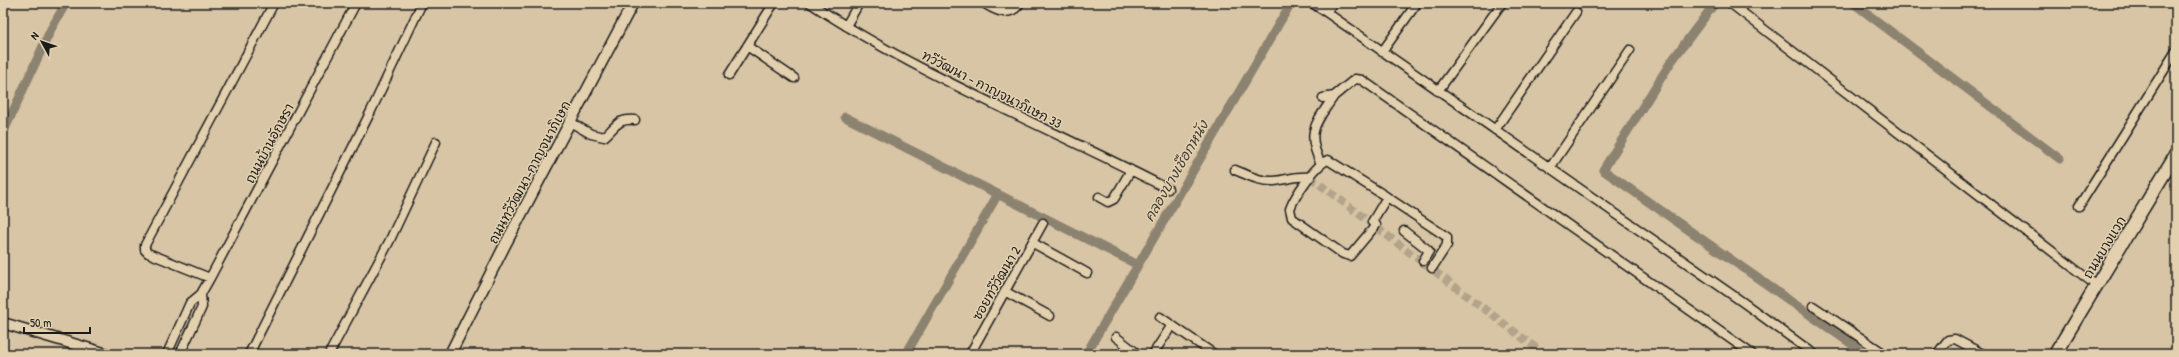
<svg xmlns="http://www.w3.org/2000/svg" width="2179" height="357" viewBox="0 0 2179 357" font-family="'Patrick Hand','Playpen Sans Thai',sans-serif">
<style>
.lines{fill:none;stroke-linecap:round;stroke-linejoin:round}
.canal{stroke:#8c826f;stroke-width:9}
.minor-tunnel{stroke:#b2a38a;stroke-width:8;stroke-dasharray:8 4;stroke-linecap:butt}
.minor-casing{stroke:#1c1c1c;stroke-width:11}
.tertiary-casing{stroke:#1c1c1c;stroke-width:13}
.secondary-casing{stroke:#1c1c1c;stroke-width:15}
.primary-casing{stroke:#1c1c1c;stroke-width:16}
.minor{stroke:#e3d0ae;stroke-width:8}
.tertiary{stroke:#e3d0ae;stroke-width:10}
.secondary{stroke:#e3d0ae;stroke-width:12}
.primary{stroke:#e3d0ae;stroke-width:13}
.labels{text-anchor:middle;stroke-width:3;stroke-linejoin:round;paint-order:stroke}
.street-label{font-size:13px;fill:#1c1c1c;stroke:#e3d0ae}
.water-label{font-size:14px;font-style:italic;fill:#434039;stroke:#e3d0ae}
</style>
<rect width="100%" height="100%" fill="#d7c5a5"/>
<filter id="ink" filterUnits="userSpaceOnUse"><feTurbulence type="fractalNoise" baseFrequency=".025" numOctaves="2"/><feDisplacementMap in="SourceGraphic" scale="8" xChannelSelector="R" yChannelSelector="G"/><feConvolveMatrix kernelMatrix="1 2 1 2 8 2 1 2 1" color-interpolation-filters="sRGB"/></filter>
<g filter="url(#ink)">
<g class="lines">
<path class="canal" d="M1715 3 1671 62 1603 170 1866 354
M1853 3 2060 159
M845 117 1138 265
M3 133 51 29 66 3
M906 354 998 194
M1086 354 1291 3"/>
<path class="minor-tunnel" d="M1310 177 1544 354"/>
<g class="minor-casing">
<path id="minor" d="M810 3C923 78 1049 127 1168 189
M1312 3 1326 12
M1333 3 1326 12 1744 303 1814 354
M1730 3 2097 286
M846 26 859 3
M747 46 794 78
M1382 52 1417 3
M729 75 774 3
M1438 91 1502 3
M1323 98 1334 96 1355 79 1362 80 1752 354
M570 122 591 134 604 137C616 127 617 118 635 120
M1495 130 1576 12
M1321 164C1305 132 1316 123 1334 96
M1550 168 1630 50
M1235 170C1248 175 1260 182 1274 181 1286 180 1298 175 1310 177
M1099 197 1108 202 1114 199 1131 170
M1387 197 1447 237V245L1432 268
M2079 206 2176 51
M1372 222 1387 197 1328 160C1316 164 1294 197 1290 209L1292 218 1343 254 1350 256 1376 225
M1404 231 1427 249 1429 251 1423 261
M1033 243 1087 273
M210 278 148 253 145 250V245L274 3
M1006 292 1050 316
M1813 306 1885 354
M1160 317 1214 354
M1116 337 1138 354
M167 354 190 303 201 294 210 278 356 3
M180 354 202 307 201 294
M249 354 371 111 422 3
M329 354 389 242 436 142
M970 354 1043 223
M1153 354 1172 325
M1937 354 1948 340 1955 339 1983 354"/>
</g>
<g class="tertiary-casing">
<path id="tertiary" d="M3 323 107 354
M450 354 505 245 633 3"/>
</g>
<g class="secondary-casing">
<path id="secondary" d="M2055 354 2176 154"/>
</g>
<g class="primary-casing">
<path id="primary" d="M988 3C998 9 1009 14 1017 3"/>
</g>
<use href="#minor" class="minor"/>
<use href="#tertiary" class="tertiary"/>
<use href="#secondary" class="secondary"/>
<use href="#primary" class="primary"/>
</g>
</g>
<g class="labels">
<g class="street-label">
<text transform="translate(992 89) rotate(27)" y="5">ทวีวัฒนา - กาญจนาภิเษก 33</text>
<text transform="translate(269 143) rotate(-62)" y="5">ถนนบ้านอักษรา</text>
<text transform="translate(529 172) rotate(-62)" y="5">ถนนทวีวัฒนา-กาญจนาภิเษก</text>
<text transform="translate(2104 247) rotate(-59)" y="5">ถนนบางแวก</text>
<text transform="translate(996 283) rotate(-60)" y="5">ซอยทวีวัฒนา 2</text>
</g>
<g class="water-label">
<text transform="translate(1176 171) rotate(-60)" y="5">คลองบางเชือกหนัง</text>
</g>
</g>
<rect width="2179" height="357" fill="none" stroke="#e3d0ae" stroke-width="16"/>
<rect x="8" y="8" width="2163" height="341" fill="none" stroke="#1c1c1c" stroke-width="1.5" filter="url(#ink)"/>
<g transform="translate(42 42) rotate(310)" stroke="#e3d0ae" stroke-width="3" paint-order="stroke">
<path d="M0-3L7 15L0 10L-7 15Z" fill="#1c1c1c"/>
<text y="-6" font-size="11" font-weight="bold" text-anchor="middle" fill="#1c1c1c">N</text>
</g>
<path d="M24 327v6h66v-6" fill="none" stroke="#1c1c1c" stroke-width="2"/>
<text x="30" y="327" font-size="12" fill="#1c1c1c" stroke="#e3d0ae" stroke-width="3" paint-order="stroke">50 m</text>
</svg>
